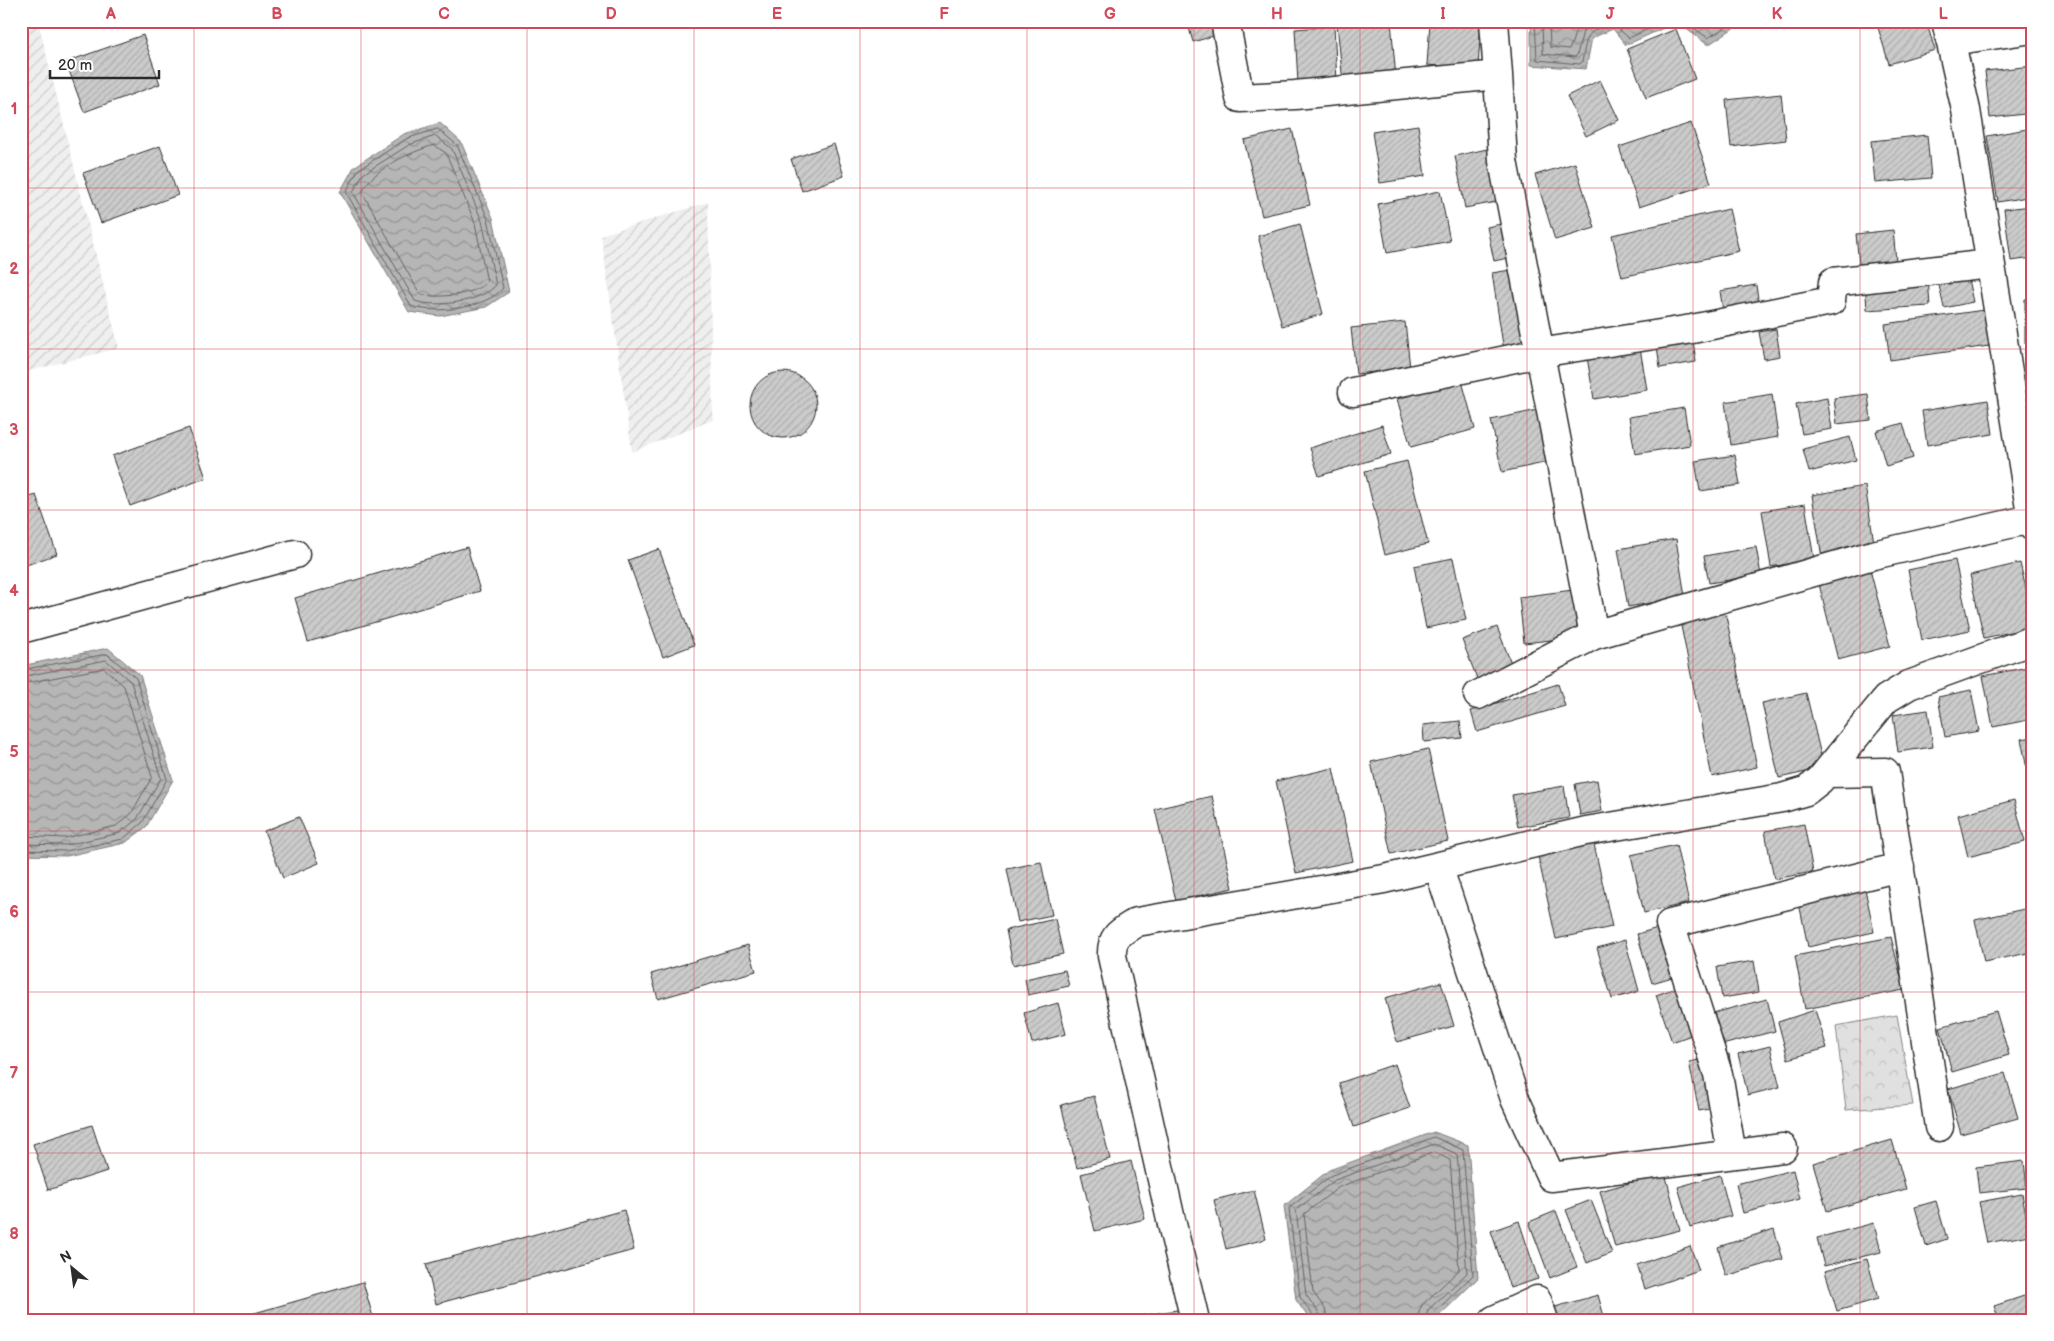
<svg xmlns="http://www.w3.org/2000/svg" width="2054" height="1341" viewBox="0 0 2054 1341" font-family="'Balsamiq Sans',sans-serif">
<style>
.industrial{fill:url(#industrial-furrows)}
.park{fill:url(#park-crowns);stroke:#868686}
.water{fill:url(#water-waves);stroke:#7e7e7e}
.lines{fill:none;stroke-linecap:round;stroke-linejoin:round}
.shore{stroke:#636363;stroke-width:1}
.building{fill:url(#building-hatch);stroke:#2b2b2b}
.minor-casing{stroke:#2b2b2b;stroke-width:31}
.minor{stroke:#fff;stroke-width:28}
.grid{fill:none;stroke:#d1495b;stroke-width:1;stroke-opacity:0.55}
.neatline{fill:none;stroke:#d1495b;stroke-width:2}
.grid-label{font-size:16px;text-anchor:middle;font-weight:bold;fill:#d1495b}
</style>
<defs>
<pattern id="industrial-furrows" width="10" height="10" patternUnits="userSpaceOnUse" patternTransform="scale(1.25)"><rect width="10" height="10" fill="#efefef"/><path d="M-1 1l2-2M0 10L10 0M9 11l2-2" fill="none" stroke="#cdcdcd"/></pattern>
<pattern id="park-crowns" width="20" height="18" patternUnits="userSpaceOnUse" patternTransform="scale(1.25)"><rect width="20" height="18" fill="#e0e0e0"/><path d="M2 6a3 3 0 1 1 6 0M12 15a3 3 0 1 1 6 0" fill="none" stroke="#c0c0c0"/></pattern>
<pattern id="water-waves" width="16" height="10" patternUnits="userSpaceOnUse" patternTransform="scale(1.25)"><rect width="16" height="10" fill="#b6b6b6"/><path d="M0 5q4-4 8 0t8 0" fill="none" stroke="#949494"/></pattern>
<pattern id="building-hatch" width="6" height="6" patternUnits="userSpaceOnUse" patternTransform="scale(1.25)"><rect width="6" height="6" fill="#cbcbcb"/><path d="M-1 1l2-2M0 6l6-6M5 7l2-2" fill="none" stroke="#aeaeae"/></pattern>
</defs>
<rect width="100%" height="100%" fill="#fff"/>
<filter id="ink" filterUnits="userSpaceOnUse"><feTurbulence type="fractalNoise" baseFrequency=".02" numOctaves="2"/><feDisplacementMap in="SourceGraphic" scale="10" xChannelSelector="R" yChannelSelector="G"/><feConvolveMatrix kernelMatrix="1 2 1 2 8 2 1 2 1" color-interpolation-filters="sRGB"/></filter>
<g filter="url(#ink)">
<path class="industrial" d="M21 21H38L119 348 21 373Z
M708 202 713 420 632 452 601 235Z"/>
<path class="park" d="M1897 1015 1913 1105 1846 1110 1836 1026Z"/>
<path class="water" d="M1531 21H1744L1708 45 1677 22 1626 45 1613 29 1592 38 1586 69 1531 65Z
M440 123 461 142 493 218 509 292 486 307 440 316 409 312 340 192 354 167 404 134Z
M108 648 140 675 173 780 146 827 125 843 67 856 21 855V666Z
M1434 1132 1468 1145 1478 1278 1437 1318 1418 1320H1310L1296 1300 1284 1206 1329 1170Z"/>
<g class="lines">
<path class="shore" d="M1535 21 1537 60 1580 64 1582 62C1587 37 1585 29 1614 25L1629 38 1666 21
M1542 21 1543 54 1575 57 1577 55 1583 31 1603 21
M1549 21 1550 47 1569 49C1575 41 1572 29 1583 21
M1684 21 1708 38 1735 21
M438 129 457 145 488 219 503 288C487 308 435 315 411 306L346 192 358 170 406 139Z
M436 136 452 149 482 221 496 285C482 302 435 308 415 301L353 192 363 174 409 145Z
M434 145 446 153 475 223 487 282C477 295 435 299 420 294L362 192C372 169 411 152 434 145Z
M21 670 107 654 136 678 167 779 142 823 123 839 66 851 21 850
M21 677 106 660 131 682 161 778 137 819 120 833 66 845 21 844
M21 684 104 668 124 686 152 777 131 814 116 826 65 838 21 836
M1314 1320 1313 1315 1300 1297 1289 1208 1332 1175 1434 1137 1463 1150 1473 1275 1433 1314 1432 1320
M1320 1320 1319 1313 1306 1295 1296 1210 1335 1180 1434 1144 1457 1154 1467 1273 1428 1310 1425 1320
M1328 1320 1325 1309 1313 1292 1304 1214 1339 1187 1434 1152 1450 1160 1459 1270 1422 1305 1419 1312 1418 1320"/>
</g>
<path class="building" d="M1187 21H1213L1217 35 1193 42Z
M1371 21H1391L1396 78 1343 83 1337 24Z
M1430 21H1481L1478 69 1427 65Z
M1876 21H1926L1935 50 1889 64Z
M1334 26 1337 81 1298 83 1295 29Z
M1676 29 1695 79 1646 98 1627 49Z
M143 35 160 84 84 112 66 62Z
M2033 66V113L1990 118 1985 71Z
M1600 80 1619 120 1586 136 1567 96Z
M1781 94 1786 140 1731 147 1726 100Z
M1691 123 1711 183 1639 207 1619 147Z
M1418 125 1425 176 1380 183 1372 132Z
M2033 128V196L1998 202 1987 136Z
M1292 129 1310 205 1262 216 1244 140Z
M1927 135 1931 178 1875 183 1871 141Z
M834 144 844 176 802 191 791 159Z
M160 146 178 195 101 223 83 173Z
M1501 146 1512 199 1465 208 1455 156Z
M1575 163 1595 228 1555 240 1535 175Z
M1440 191 1450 241 1387 253 1378 204Z
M2033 206V258L2011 261 2004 209Z
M1729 209 1739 251 1622 277 1612 235Z
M1523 219 1531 253 1494 261 1487 227Z
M1300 224 1323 314 1282 326 1258 236Z
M1893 230 1897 271 1860 275 1856 234Z
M1536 266 1550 351 1505 358 1492 273Z
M1966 270 1973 302 1944 308 1937 276Z
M1928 277 1930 306 1867 310 1865 281Z
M1756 285 1760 312 1724 318 1720 291Z
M2025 299H2033V342L2025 343Z
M1984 310 1989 346 1890 360 1885 324Z
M1405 322 1410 368 1356 374 1351 328Z
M1776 329 1780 356 1764 359 1759 332Z
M1693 340 1696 362 1660 368 1657 346Z
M1639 342 1647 390 1594 399 1586 351Z
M2025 349H2033V366H2025Z
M750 405a33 33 0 1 1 66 0a33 33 0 1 1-66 0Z
M1462 381 1475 429 1411 447 1397 399Z
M1772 394 1778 437 1731 445 1725 402Z
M1868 394 1871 420 1837 424 1834 398Z
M1827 398 1832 429 1802 434 1796 404Z
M1988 400 1993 434 1927 445 1922 411Z
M1556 406 1567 458 1502 472 1491 420Z
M1684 408 1690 445 1635 454 1629 417Z
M1903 423 1913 458 1886 466 1876 431Z
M1382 425 1391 454 1319 476 1310 448Z
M189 428 206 478 130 506 112 456Z
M1850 437 1856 460 1809 472 1803 449Z
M1735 455 1740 485 1700 491 1695 461Z
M1407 461 1428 544 1385 555 1365 471Z
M1865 486 1875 549 1822 558 1812 495Z
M36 495 57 554 21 567V500Z
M1805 504 1814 559 1771 567 1762 511Z
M1676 539 1685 597 1628 607 1618 549Z
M467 547 480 591 308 642 295 598Z
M1756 547 1761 575 1709 583 1704 556Z
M659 549 694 645 663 657 628 560Z
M1453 558 1466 620 1426 628 1414 566Z
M1955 560 1970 630 1922 640 1908 570Z
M2020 563 2033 619V627L1984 638 1970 575Z
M1869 566 1890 646 1838 660 1818 580Z
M1573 590 1578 637 1524 643 1519 597Z
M1725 611 1757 767 1712 777 1680 621Z
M1497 627 1513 668 1478 681 1462 640Z
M2033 666V719L1993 727 1983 676Z
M1558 684 1565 706 1477 732 1471 711Z
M1971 690 1979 731 1945 737 1938 697Z
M1806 693 1824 768 1779 778 1762 703Z
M1928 710 1933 747 1898 752 1893 715Z
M1460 721 1462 738 1424 742 1423 725Z
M2033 737V799L2021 739Z
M1428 749 1448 841 1391 854 1371 762Z
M1333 768 1353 861 1296 873 1276 781Z
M1597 780 1602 811 1580 815 1575 784Z
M1564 786 1569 818 1518 827 1512 795Z
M1212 796 1233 888 1176 901 1155 809Z
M2014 800 2025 842 1968 857 1958 815Z
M299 817 319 863 283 878 264 831Z
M1804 824 1813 872 1774 879 1765 831Z
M1594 844 1612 927 1556 939 1538 856Z
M1676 845 1689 903 1644 913 1631 855Z
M1041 862 1052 915 1018 922 1007 869Z
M1865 889 1874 932 1808 947 1799 903Z
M2033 907V952L1984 962 1975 920Z
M1055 919 1063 954 1013 965 1006 930Z
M1682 921 1696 970 1652 983 1637 934Z
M1891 937 1904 990 1805 1009 1795 956Z
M1625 940 1639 991 1612 999 1597 948Z
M748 945 756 971 658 999 651 974Z
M1754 961 1759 992 1722 998 1717 967Z
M1065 970 1069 986 1028 995 1025 979Z
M1441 982 1454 1026 1397 1042 1385 998Z
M1690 983 1705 1030 1672 1042 1656 995Z
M1767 999 1775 1031 1722 1045 1713 1013Z
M1058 1003 1066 1034 1032 1043 1024 1013Z
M1815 1010 1827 1048 1788 1059 1778 1022Z
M1996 1011 2009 1055 1952 1072 1940 1027Z
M1770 1046 1780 1087 1748 1095 1738 1054Z
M1729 1054 1738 1103 1699 1111 1689 1062Z
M1395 1064 1410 1108 1354 1127 1339 1083Z
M2005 1073 2018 1118 1961 1134 1948 1089Z
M1094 1096 1110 1159 1077 1168 1061 1105Z
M92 1125 107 1171 48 1190 33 1144Z
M1892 1140 1906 1189 1827 1211 1813 1163Z
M1131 1161 1145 1219 1095 1231 1081 1174Z
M2024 1161 2027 1188 1979 1193 1976 1167Z
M1793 1170 1800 1199 1743 1213 1736 1184Z
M1665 1173 1680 1230 1615 1247 1600 1191Z
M1720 1175 1731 1216 1690 1227 1678 1187Z
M1254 1190 1266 1239 1226 1249 1214 1200Z
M2022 1194 2030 1235 1987 1243 1979 1202Z
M1591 1200 1612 1253 1587 1263 1566 1210Z
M1936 1201 1947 1239 1926 1246 1915 1207Z
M624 1210 634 1250 436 1304 426 1264Z
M1556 1211 1577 1267 1550 1278 1529 1222Z
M1519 1221 1538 1279 1510 1288 1491 1231Z
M1874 1223 1881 1252 1824 1266 1817 1238Z
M1774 1229 1783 1259 1726 1276 1718 1247Z
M1690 1246 1699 1270 1645 1289 1637 1265Z
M1867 1259 1878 1299 1837 1311 1825 1271Z
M363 1282 373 1317 365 1320H230Z
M2033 1293V1320H1999L1994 1306Z
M1598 1295 1605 1320H1558L1555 1307Z
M1189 1308 1192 1320H1122V1319Z"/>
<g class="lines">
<g class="minor-casing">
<path id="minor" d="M1225 21 1240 98 1295 95 1498 75 1503 161 1594 635
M1494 21 1498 75
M1946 21 1966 110 2033 527
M1951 41 2033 29
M1353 392 1539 353 1692 329 1831 301 1833 282 1990 264
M21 629 295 554
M1478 695 1594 635 1873 555 2031 519
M1827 773 1885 772 1939 1127
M1438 866 1515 1099 1551 1177 1783 1148
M1732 1154 1718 1074 1670 924 1900 867
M1195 1320 1171 1220 1112 956C1111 935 1121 932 1137 922L1384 879 1586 831 1782 798 1806 791 1820 780 1886 699 1909 685 2033 640
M1494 1320 1537 1300 1544 1320"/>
</g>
<use href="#minor" class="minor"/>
</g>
</g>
<path class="grid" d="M194 21V1320M361 21V1320M527 21V1320M694 21V1320M860 21V1320M1027 21V1320M1194 21V1320M1360 21V1320M1527 21V1320M1693 21V1320M1860 21V1320M21 188H2033M21 349H2033M21 510H2033M21 670H2033M21 831H2033M21 992H2033M21 1153H2033"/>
<rect width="2054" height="1341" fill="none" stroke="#fff" stroke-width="55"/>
<g transform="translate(72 1268) rotate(331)" stroke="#ffffff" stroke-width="4" paint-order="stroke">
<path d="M0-4L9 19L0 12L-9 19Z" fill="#2b2b2b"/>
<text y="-8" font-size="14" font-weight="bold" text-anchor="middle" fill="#2b2b2b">N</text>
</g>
<path d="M50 70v8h109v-8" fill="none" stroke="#2b2b2b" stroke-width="2.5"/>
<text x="58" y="70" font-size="15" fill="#2b2b2b" stroke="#ffffff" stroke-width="4" paint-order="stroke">20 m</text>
<rect x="28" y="28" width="1998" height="1286" class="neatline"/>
<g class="grid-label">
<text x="111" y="19">A</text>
<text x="277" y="19">B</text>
<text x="444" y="19">C</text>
<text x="611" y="19">D</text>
<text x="777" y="19">E</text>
<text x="944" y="19">F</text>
<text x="1110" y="19">G</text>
<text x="1277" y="19">H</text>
<text x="1443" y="19">I</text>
<text x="1610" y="19">J</text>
<text x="1777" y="19">K</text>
<text x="1943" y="19">L</text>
<text x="14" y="114">1</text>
<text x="14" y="274">2</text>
<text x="14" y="435">3</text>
<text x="14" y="596">4</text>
<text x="14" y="757">5</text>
<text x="14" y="917">6</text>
<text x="14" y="1078">7</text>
<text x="14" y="1239">8</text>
</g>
</svg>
